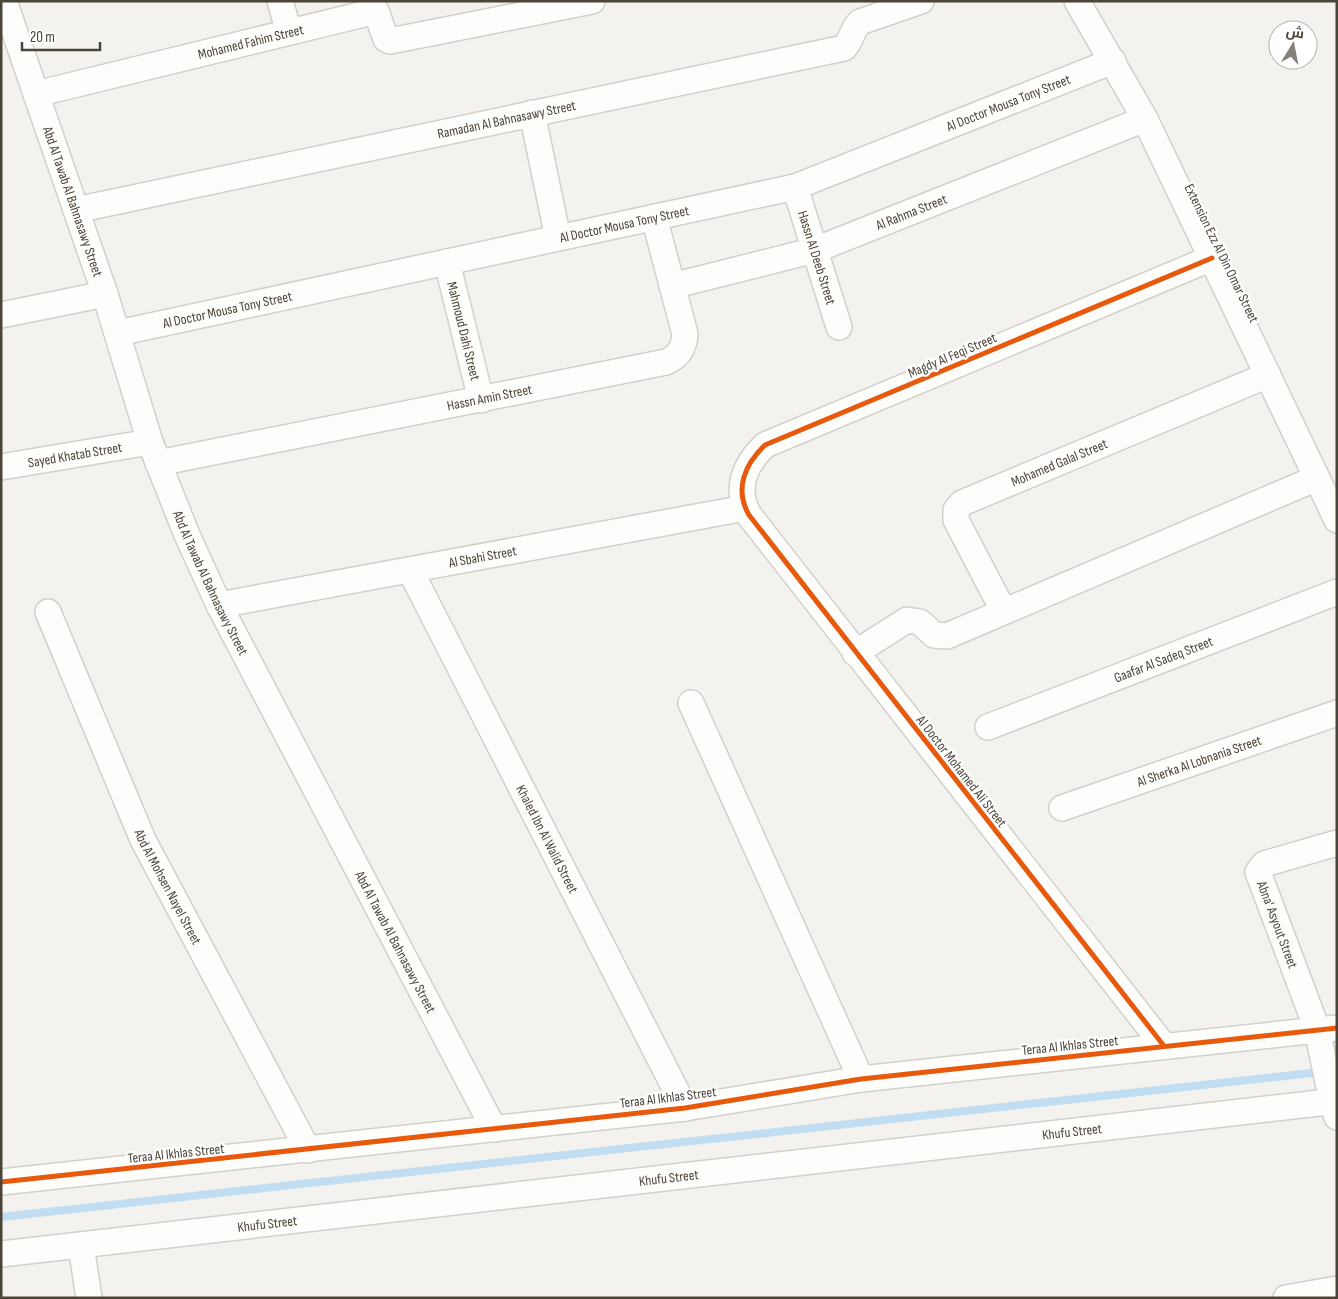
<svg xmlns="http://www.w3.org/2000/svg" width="1338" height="1299" viewBox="0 0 1338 1299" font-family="'Sofia Sans Condensed',Cairo,sans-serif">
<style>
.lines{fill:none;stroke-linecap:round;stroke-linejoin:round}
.stream{stroke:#c0ddf1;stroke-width:8}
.street-casing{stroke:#d2d0cb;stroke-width:28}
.street{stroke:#fdfdfc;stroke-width:25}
.cycleway-casing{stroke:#fff;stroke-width:8}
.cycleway{stroke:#e8590c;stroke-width:5}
.labels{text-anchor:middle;stroke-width:4.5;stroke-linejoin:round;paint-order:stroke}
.street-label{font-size:14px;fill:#4b4439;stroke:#fff}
</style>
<rect width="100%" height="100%" fill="#f4f2ee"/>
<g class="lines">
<path class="stream" d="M1 1217 1321 1072"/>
<g class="street-casing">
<g id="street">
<path id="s1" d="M4 1 105 294 150 442 187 535 219 605 494 1129"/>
<path d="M280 1 289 32"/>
<path d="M1077 1 1145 119 1337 520"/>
<path id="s2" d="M36 94 376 11 386 39 390 41 592 1"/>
<path d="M532 113 558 238"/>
<path id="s3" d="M795 187 839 327"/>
<path id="s4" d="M76 210 844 48C852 40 852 29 860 22L921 1"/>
<path id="s5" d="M447 262 481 400"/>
<path id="s6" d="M672 286 815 250 1145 119"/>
<path d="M1 315 105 294"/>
<path id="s7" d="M118 333 795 187 1113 61"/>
<path id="s8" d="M158 463 666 362C679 356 684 348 685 334L654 217"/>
<path id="s9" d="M1 467 150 442"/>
<path id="s10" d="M410 570 685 1108"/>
<path id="s11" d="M219 605 745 508"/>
<path id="s12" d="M1003 610 956 520V510L962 503 1268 375"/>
<path id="s13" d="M48 612 143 840 308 1150"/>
<path d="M855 653 907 620 920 622 934 635 947 636 1317 478"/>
<path d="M691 703 861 1079"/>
<path id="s14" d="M988 727 1337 592"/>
<path id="s15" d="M1062 808 1337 713"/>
<path id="s16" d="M1337 843 1264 864 1258 872 1317 1029 1332 1102 1337 1117"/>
<path d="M1164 1046 749 515C734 489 745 464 765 445L1212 258"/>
<path d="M1 1182 685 1108 861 1079 1337 1028"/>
<path d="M81 1245 89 1298"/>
<path id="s17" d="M1 1254 1337 1101"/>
<path d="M1286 1298 1337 1289"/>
</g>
</g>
<use href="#street" class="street"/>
<g class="cycleway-casing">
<path id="cycleway" d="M1164 1046 749 515C734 489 745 464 765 445L1212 258
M1 1182 685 1108 861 1079 1337 1028"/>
</g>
<use href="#cycleway" class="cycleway"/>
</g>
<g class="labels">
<g class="street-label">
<text dy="5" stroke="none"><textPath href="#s2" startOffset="221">Mohamed Fahim Street</textPath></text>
<text dy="5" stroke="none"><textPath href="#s7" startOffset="922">Al Doctor Mousa Tony Street</textPath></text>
<text dy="5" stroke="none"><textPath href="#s4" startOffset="440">Ramadan Al Bahnasawy Street</textPath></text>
<text dy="5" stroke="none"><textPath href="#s1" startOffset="212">Abd Al Tawab Al Bahnasawy Street</textPath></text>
<text dy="5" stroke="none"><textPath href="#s6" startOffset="251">Al Rahma Street</textPath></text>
<text dy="5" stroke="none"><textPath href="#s7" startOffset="518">Al Doctor Mousa Tony Street</textPath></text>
<text transform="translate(1222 253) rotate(64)" y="5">Extension Ezz Al Din Omar Street</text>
<text dy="5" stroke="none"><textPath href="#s3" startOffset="74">Hassn Al Deeb Street</textPath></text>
<text dy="5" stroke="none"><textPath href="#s7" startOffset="112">Al Doctor Mousa Tony Street</textPath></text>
<text dy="5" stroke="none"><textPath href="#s5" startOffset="71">Mahmoud Dahi Street</textPath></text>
<text transform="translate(952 355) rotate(-23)" y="5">Magdy Al Feqi Street</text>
<text dy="5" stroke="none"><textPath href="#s8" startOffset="338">Hassn Amin Street</textPath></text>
<text dy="5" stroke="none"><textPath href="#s9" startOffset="75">Sayed Khatab Street</textPath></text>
<text dy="5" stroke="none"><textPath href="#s12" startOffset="226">Mohamed Galal Street</textPath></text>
<text dy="5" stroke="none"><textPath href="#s11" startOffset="268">Al Sbahi Street</textPath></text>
<text dy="5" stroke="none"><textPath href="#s1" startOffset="618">Abd Al Tawab Al Bahnasawy Street</textPath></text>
<text dy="5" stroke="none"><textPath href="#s14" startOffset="188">Gaafar Al Sadeq Street</textPath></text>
<text dy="5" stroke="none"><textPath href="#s15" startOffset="145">Al Sherka Al Lobnania Street</textPath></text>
<text transform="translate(962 771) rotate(52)" y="5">Al Doctor Mohamed Ali Street</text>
<text dy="5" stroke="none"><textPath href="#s10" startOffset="302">Khaled Ibn Al Walid Street</textPath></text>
<text dy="5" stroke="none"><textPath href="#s13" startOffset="300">Abd Al Mohsen Nayel Street</textPath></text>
<text dy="5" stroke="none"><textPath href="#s16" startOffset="142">Abna' Asyout Street</textPath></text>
<text dy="5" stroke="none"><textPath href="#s1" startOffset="1022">Abd Al Tawab Al Bahnasawy Street</textPath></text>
<text transform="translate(1070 1045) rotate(-6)" y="5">Teraa Al Ikhlas Street</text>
<text transform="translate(668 1097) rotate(-7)" y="5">Teraa Al Ikhlas Street</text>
<text dy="5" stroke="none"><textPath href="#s17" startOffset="1078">Khufu Street</textPath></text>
<text transform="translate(176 1153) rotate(-6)" y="5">Teraa Al Ikhlas Street</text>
<text dy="5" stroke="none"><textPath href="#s17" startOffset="672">Khufu Street</textPath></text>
<text dy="5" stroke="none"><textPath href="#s17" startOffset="268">Khufu Street</textPath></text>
</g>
</g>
<rect width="1338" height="1299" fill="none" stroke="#4b4439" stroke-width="5"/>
<g transform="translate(1293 45) rotate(10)"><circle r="24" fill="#ffffff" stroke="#b7b4b0"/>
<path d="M0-4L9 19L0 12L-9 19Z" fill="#868178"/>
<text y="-8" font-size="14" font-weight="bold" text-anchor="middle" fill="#4b4439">ش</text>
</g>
<path d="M22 42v8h78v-8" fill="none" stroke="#4b4439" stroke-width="2.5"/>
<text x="30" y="42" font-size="15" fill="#4b4439" stroke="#ffffff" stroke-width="4" paint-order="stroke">20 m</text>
</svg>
